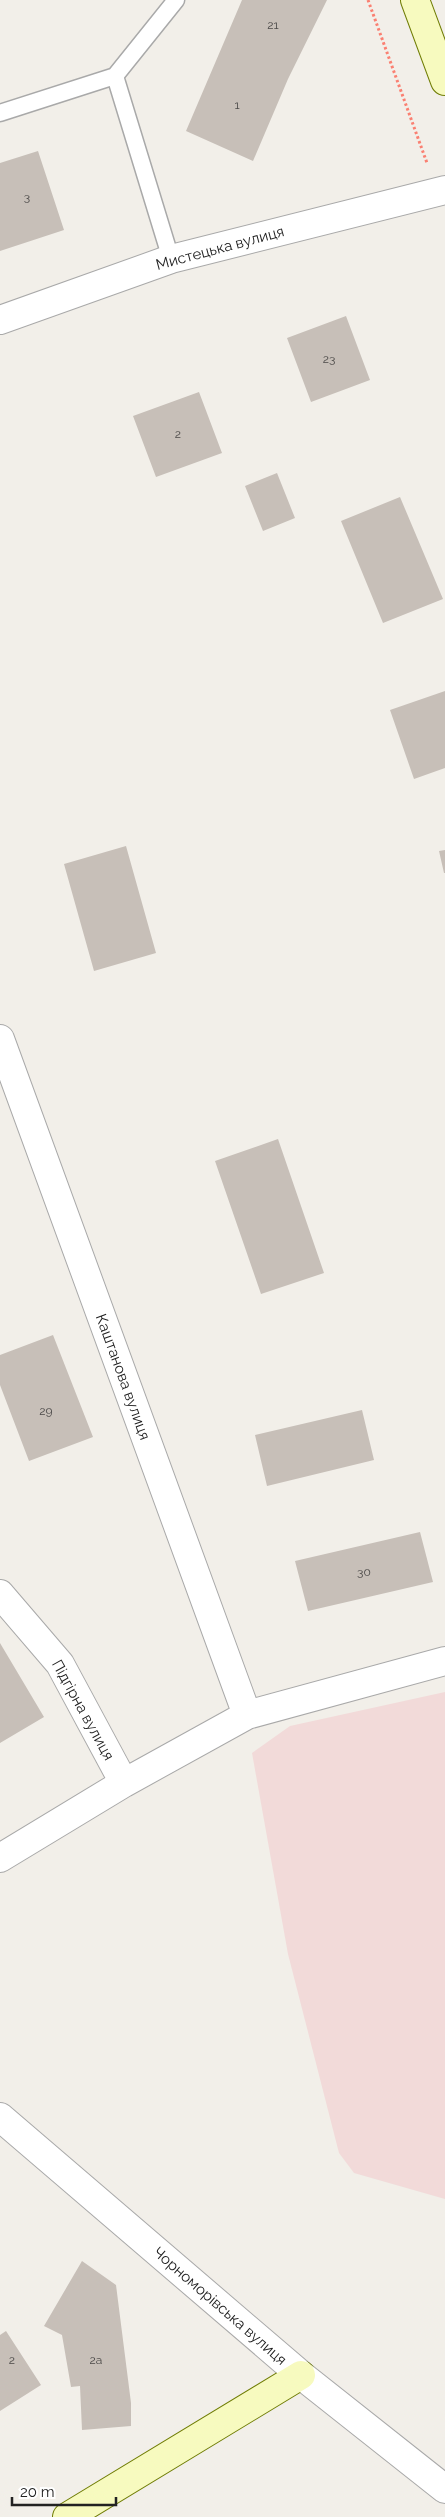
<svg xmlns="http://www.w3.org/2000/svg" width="445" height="2517" viewBox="0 0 445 2517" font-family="Raleway,sans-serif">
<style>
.commercial{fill:#f2dad9}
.building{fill:#c7bfb8}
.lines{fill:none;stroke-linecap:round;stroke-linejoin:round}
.service-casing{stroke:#a9a9a9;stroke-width:19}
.minor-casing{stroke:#a9a9a9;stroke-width:30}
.tertiary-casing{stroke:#a9a9a9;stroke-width:30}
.secondary-casing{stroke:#707d05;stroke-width:30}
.path{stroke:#fa8072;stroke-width:3;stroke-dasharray:2.5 2.5;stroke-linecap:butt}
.service{stroke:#fff;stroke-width:16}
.minor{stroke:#fff;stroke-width:28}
.tertiary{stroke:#fff;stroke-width:28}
.secondary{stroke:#f7fabf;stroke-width:28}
.labels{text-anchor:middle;stroke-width:5;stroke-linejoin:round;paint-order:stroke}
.number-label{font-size:12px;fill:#4b4948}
.street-label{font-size:15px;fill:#222;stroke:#fff}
</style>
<rect width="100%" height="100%" fill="#f2efe9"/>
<path class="commercial" d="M445 1692V2199L354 2173 339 2153 288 1954 252 1753 290 1726Z"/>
<path class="building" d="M242 0H327L288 79 253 161 186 131Z
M38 151 64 230 0 251V163Z
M346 316 370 380 311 402 287 338Z
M199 392 222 453 156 477 133 416Z
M277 473 295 518 263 531 245 486Z
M400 497 443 599 383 623 341 521Z
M445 691V768L414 779 390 710Z
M126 846 156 953 94 971 64 864Z
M445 850V873H444L439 851Z
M278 1139 324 1273 261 1294 215 1161Z
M53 1335 93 1437 29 1461 0 1385V1355Z
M362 1410 374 1460 267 1486 255 1435Z
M420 1532 433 1582 308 1611 295 1561Z
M0 1643 44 1717 0 1743Z
M82 2261 116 2285 131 2403V2426L82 2430 80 2386 71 2387 62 2335 44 2326Z
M6 2331 41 2385 0 2411V2335Z"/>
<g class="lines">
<g class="service-casing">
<path id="service" d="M115 76 176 0
M0 113 115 76 171 259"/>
</g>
<g class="minor-casing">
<path id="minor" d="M0 320 171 259 445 190
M0 1039 247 1715
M0 1594 60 1664 124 1783
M0 1858 124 1783 247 1715 445 1661"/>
</g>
<g class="tertiary-casing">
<path id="tertiary" d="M0 2117 301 2375 445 2489"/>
</g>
<g class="secondary-casing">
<path id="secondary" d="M415 0 445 81
M67 2517 301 2375"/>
</g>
<path class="path" d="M368 0 427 163"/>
<use href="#service" class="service"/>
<use href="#minor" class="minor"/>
<use href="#tertiary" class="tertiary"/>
<use href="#secondary" class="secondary"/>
</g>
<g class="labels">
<g class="number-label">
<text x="273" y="29">21</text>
<text x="237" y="109">1</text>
<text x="27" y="201">3</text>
<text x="329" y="363">23</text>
<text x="178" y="438">2</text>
<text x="46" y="1415">29</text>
<text x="364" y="1576">30</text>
<text x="12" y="2364">2</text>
<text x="96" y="2364">2а</text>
</g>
<g class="street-label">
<text transform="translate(220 248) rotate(-15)" y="5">Мистецька вулиця</text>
<text transform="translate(123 1377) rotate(70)" y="5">Каштанова вулиця</text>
<text transform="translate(83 1710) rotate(61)" y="5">Підгірна вулиця</text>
<text transform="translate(220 2306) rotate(41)" y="5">Чорноморівська вулиця</text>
</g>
</g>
<path d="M12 2497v8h104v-8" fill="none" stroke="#222222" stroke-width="2.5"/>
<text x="20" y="2497" font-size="15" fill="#222222" stroke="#ffffff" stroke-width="4" paint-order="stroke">20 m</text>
</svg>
